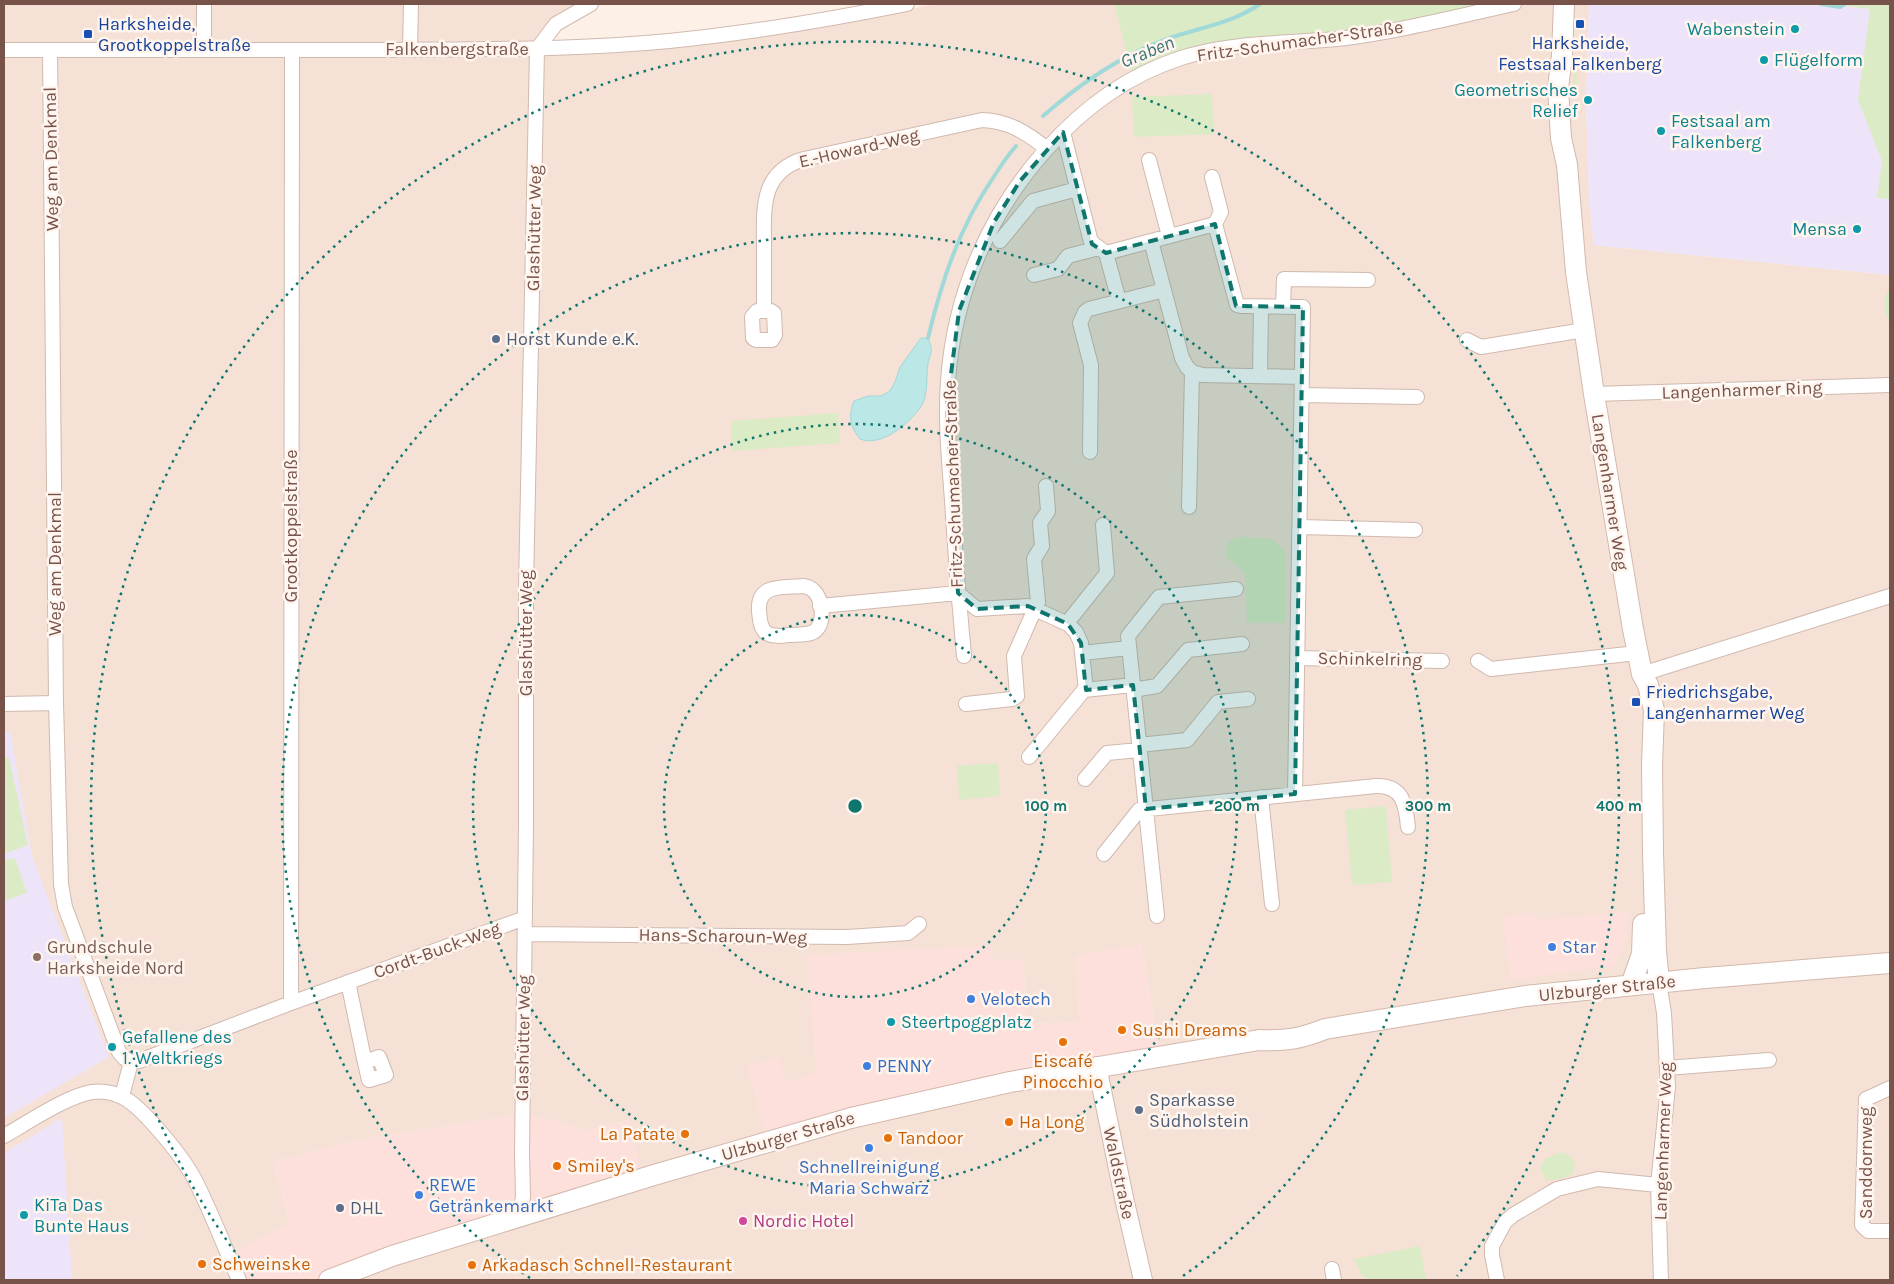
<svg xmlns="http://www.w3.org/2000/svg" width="1894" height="1284" viewBox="0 0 1894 1284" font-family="Karla,sans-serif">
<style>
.residential{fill:#f5e1d5;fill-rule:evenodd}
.commercial{fill:#fddfdb}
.education{fill:#eee4f9}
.green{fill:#dbebc5}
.water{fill:#bbe7e6;stroke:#a1d9d8}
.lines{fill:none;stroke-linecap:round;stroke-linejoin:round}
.stream{stroke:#a1d9d8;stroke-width:4}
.minor-casing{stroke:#d1b9af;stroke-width:16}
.tertiary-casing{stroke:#d1b9af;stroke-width:20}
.secondary-casing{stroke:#d4b8ac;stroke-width:22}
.minor{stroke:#fff;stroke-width:14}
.tertiary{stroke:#fff;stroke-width:18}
.secondary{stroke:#fff;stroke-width:20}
.marked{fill:#0f766e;fill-opacity:0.2;stroke:#0f766e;stroke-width:4;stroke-dasharray:10 6;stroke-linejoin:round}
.ring{fill:none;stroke:#0f766e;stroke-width:2.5;stroke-dasharray:2.5 5}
.transit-dot{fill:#1a4fb4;stroke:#fff5ee;stroke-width:2}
.culture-dot{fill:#0f9aa8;stroke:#fff5ee;stroke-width:2}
.service-dot{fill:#5c6f8a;stroke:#fff5ee;stroke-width:2}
.shop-dot{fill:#3f7fe0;stroke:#fff5ee;stroke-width:2}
.education-dot{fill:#8d6e63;stroke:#fff5ee;stroke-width:2}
.food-dot{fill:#e8710a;stroke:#fff5ee;stroke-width:2}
.hotel-dot{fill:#d1479c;stroke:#fff5ee;stroke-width:2}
.labels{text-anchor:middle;stroke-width:5;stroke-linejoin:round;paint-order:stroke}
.transit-label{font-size:18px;fill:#164399;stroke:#fff5ee;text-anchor:start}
.culture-label{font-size:18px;fill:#0d838f;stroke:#fff5ee;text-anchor:start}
.street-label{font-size:18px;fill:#77534a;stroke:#fff5ee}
.service-label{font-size:18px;fill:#4e5e75;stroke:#fff5ee;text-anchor:start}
.education-label{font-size:18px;fill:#785e54;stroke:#fff5ee;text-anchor:start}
.shop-label{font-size:18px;fill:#366cbe;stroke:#fff5ee;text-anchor:start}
.food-label{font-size:18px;fill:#c56008;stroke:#fff5ee;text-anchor:start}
.hotel-label{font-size:18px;fill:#b23c85;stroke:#fff5ee;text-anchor:start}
.water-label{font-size:19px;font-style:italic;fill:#3a7575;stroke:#fff5ee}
.centre{fill:#0f766e;stroke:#fff5ee;stroke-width:2.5}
.ring-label{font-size:15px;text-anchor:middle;font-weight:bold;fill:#0f766e;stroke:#fff5ee;stroke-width:5;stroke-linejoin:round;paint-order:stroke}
</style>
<rect width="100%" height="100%" fill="#fdf1e7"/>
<path class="residential" d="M4 4H579L552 18 553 53 749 38 831 26 935 4H1114L1132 74 1146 67 1421 18 1483 4H1589L1586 104 1589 196 1594 245 1890 275V1280H319L369 1258 628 1120 587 1131 525 1113 353 1141 273 1162 289 1224 232 1254 243 1280H4ZM1142 945 1158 1047 1097 1058 843 1122 747 1067 787 1082 816 1073 1023 959 1027 1024 1079 1022 1076 956Z"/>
<path class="commercial" d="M1629 911 1628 939 1613 966 1510 980 1503 917 1531 912 1542 920Z
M992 945 993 961 1023 959 1027 1024 1079 1022 1076 956 1142 945 1158 1047 1097 1058 768 1143 747 1067 779 1057 787 1082 816 1072 807 955Z
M525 1113 587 1131 628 1120 641 1168 369 1258 319 1280H243L232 1254 289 1224 273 1162 353 1141Z"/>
<path class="education" d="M1589 4H1827L1890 12V275L1594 245 1589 196 1586 104Z
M10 731 32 856 109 1057 4 1118V732Z
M62 1118 72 1280H4V1153Z"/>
<path class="green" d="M1114 4H1483L1360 30 1238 41 1132 75Z
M1827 4H1890V199L1877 198 1882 161 1858 100 1870 9Z
M1576 60 1577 84 1572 89Z
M1212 94 1214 134 1134 137 1132 97Z
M1890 289V322C1883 313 1882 297 1890 289Z
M838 413 840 443 732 451 731 421Z
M1240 537 1272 539 1284 550 1286 565 1285 623H1247L1245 574 1241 569 1226 557C1224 545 1229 539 1240 537Z
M9 757 28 845 4 854V758Z
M998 763 1000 796 959 800 957 766Z
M1386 806 1392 882 1352 885 1345 810Z
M15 858 27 893 4 901V861Z
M1559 1153 1568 1154 1575 1163 1573 1174 1561 1179 1546 1180 1540 1169 1545 1159Z
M1420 1246 1426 1279C1407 1283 1381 1283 1362 1276L1354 1259Z"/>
<path class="water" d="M921 338H928C930 343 932 348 931 353 930 357 928 361 928 364 926 376 928 392 923 403 913 421 882 448 860 439 850 427 848 416 854 401L868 396H881L890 391 895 382 900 367Z"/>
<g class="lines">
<path class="stream" d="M1821 4 1840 7 1845 4
M1043 116C1081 83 1120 56 1167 39 1198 28 1233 23 1260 4
M928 338C942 280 959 228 993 178 1000 167 1007 156 1016 146"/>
<g class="minor-casing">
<path id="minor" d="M204 4V50
M410 49 411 4
M4 50C131 51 259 50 387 50 481 49 575 50 669 41 749 33 828 20 907 4
M50 51 56 703 61 884 65 907 119 1052 124 1058 131 1062
M1063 132 1091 242 1106 253 1119 301
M1149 160 1169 236
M1215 224 1237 305 1241 306 1303 307 1295 794
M1000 241 1033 201 1077 189
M1151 241 1182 358 1187 367 1192 372 1189 507
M1106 253 1215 224 1221 212 1212 177
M1034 275 1058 269 1068 256 1099 248
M1283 307 1284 279 1368 280
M757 311H771L774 313 775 335 772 340H756L753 338 752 317Z
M764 311C764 291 764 270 764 249 764 211 759 172 804 159L982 120C1008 121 1026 132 1047 149
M1467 340 1481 347 1584 330
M1192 372 1202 375 1302 377
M1260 376 1261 307
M1594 394 1890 385
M1302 395 1417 397
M1090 452 1091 365 1080 323 1085 312 1089 309 1164 290
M1300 527 1415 530
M803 586C822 587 827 620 816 630 810 636 798 634 789 635 781 636 774 637 766 633 760 627 760 620 759 611 757 583 783 588 803 586Z
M958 593 977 609 1028 606 1068 624 1076 632 1081 643 1086 690
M820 606 958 593
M1067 623 1107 573 1103 525
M1082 653 1129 648
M964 656C959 604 955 552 952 500 949 461 945 420 948 381 954 295 988 215 1045 151 1082 109 1128 75 1181 58 1234 41 1291 44 1346 38 1402 31 1458 16 1514 4
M1298 658 1442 661
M1478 661 1491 669 1637 653
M1642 674 1890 596
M1133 690 1157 686 1188 650 1242 644
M4 704 56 703
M966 704 1012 699 1017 696 1014 656 1038 602 1034 559 1042 546 1040 523 1048 511 1046 486
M1139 745 1187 740 1218 702 1248 699
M1029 757 1084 690 1133 685
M1085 779 1107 753 1139 750
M1261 797 1272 904
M1104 854 1139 810 1376 786C1403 785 1406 805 1408 827
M1157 916 1128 636 1159 597 1236 589
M525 934 847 937 908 933 919 924
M348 982C355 1014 361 1047 369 1080L386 1075 379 1057 365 1062
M1659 982 1664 1013 1668 1087 1658 1185 1661 1280
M291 1003 292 50
M131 1062 139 1061 291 1003 525 918
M1667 1068 1769 1060
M1890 1088 1866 1099 1862 1225 1868 1231H1890
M122 1096 131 1062
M4 1136C27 1123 67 1096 92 1092 121 1088 138 1107 156 1127 171 1144 186 1162 196 1182 212 1214 225 1248 239 1280
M520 1217 523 1196 522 1154 526 824V586L537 49 556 24 591 4
M1332 1269 1334 1280
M1497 1280 1492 1255V1246L1505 1222 1513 1215 1557 1189 1598 1179 1658 1185"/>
</g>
<g class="tertiary-casing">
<path id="tertiary" d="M1097 1066 1124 1198 1143 1280"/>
</g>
<g class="secondary-casing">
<path id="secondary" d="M1564 4 1562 55 1558 88 1561 138 1567 165 1576 272 1594 394 1633 629 1642 674 1648 685 1654 710 1652 765 1653 853 1656 951 1659 982
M1631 985 1642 954 1643 924
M329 1280 392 1256 654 1175 851 1118 1010 1082 1259 1040C1286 1041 1300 1039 1325 1029L1525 996 1705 978 1890 963"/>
</g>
<use href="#minor" class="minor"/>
<use href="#tertiary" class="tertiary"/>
<use href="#secondary" class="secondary"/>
</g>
<path class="marked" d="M1063 132 1092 244 1106 253 1215 224 1236 306 1303 307 1295 794 1146 809 1133 685 1086 690 1081 643 1068 624 1028 606 977 609 958 593 947 406 959 311 994 222 1020 181Z"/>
<g class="ring">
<circle cx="855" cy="806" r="191"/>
<circle cx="855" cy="806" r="382"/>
<path d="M530 1278A573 573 0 1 1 1180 1278"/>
<path d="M253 1276A764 764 0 1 1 1457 1276"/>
</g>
<g class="transit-dot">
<rect x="1575" y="19" width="10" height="10" rx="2.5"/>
<rect x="83" y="29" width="10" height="10" rx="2.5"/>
<rect x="1631" y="697" width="10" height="10" rx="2.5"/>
</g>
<g class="culture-dot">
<circle cx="1795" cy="29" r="5"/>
<circle cx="1764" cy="60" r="5"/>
<circle cx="1588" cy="100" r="5"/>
<circle cx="1661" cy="131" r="5"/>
<circle cx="1857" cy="229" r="5"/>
<circle cx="891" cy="1022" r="5"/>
<circle cx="112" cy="1047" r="5"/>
<circle cx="24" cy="1215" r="5"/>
</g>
<g class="service-dot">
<circle cx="496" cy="339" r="5"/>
<circle cx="1139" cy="1110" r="5"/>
<circle cx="340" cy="1208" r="5"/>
</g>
<g class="shop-dot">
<circle cx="1552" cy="947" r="5"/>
<circle cx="971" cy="999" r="5"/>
<circle cx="867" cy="1066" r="5"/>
<circle cx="869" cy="1148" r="5"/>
<circle cx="419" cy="1195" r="5"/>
</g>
<circle class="education-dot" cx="37" cy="957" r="5"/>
<g class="food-dot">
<circle cx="1122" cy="1030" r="5"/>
<circle cx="1063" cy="1042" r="5"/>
<circle cx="1009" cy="1122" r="5"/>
<circle cx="685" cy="1134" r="5"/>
<circle cx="888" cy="1138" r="5"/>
<circle cx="557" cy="1166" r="5"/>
<circle cx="202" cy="1264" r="5"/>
<circle cx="472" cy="1265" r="5"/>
</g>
<circle class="hotel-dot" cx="743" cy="1221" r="5"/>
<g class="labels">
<g class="transit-label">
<text x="98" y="30">Harksheide,<tspan x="98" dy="21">Grootkoppelstraße</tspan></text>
<text x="1580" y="49" text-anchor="middle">Harksheide,<tspan x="1580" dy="21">Festsaal Falkenberg</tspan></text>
<text x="1646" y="698">Friedrichsgabe,<tspan x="1646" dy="21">Langenharmer Weg</tspan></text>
</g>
<g class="culture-label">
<text x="1785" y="35" text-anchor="end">Wabenstein</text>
<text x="1774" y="66">Flügelform</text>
<text x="1578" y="96" text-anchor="end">Geometrisches<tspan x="1578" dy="21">Relief</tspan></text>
<text x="1671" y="127">Festsaal am<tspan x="1671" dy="21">Falkenberg</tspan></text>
<text x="1847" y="235" text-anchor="end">Mensa</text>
<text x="901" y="1028">Steertpoggplatz</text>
<text x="122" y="1043">Gefallene des<tspan x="122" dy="21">1. Weltkriegs</tspan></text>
<text x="34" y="1211">KiTa Das<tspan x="34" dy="21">Bunte Haus</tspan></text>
</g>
<g class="street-label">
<text transform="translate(1300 41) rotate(-8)" y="6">Fritz-Schumacher-Straße</text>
<text x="457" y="55">Falkenbergstraße</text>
<text transform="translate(859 148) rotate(-13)" y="6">E.-Howard-Weg</text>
<text transform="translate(51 159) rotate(-91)" y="6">Weg am Denkmal</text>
<text transform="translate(534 228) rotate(-89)" y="6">Glashütter Weg</text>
<text transform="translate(1742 390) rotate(-2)" y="6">Langenharmer Ring</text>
<text transform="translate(953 484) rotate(-92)" y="6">Fritz-Schumacher-Straße</text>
<text transform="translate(1610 492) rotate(81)" y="6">Langenharmer Weg</text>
<text transform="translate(291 526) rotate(-90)" y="6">Grootkoppelstraße</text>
<text transform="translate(55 564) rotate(-90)" y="6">Weg am Denkmal</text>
<text transform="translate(526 633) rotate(-90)" y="6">Glashütter Weg</text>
<text transform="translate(1370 659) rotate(1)" y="6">Schinkelring</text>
<text transform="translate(723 936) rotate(1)" y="6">Hans-Scharoun-Weg</text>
<text transform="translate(437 950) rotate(-20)" y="6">Cordt-Buck-Weg</text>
<text transform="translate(1607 988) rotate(-6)" y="6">Ulzburger Straße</text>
<text transform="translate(523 1038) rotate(-89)" y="6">Glashütter Weg</text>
<text transform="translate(788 1136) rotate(-16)" y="6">Ulzburger Straße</text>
<text transform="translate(1663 1141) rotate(-88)" y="6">Langenharmer Weg</text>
<text transform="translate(1866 1163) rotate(-90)" y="6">Sanddornweg</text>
<text transform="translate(1119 1173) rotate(78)" y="6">Waldstraße</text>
</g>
<g class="service-label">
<text x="506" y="345">Horst Kunde e.K.</text>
<text x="1149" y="1106">Sparkasse<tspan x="1149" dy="21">Südholstein</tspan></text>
<text x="350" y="1214">DHL</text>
</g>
<g class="education-label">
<text x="47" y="953">Grundschule<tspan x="47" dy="21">Harksheide Nord</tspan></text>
</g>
<g class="shop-label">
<text x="1562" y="953">Star</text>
<text x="981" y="1005">Velotech</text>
<text x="877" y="1072">PENNY</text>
<text x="869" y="1173" text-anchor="middle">Schnellreinigung<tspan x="869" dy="21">Maria Schwarz</tspan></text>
<text x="429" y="1191">REWE<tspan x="429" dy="21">Getränkemarkt</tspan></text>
</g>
<g class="food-label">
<text x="1132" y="1036">Sushi Dreams</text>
<text x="1063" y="1067" text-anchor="middle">Eiscafé<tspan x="1063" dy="21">Pinocchio</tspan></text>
<text x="1019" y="1128">Ha Long</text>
<text x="675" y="1140" text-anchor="end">La Patate</text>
<text x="898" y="1144">Tandoor</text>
<text x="567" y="1172">Smiley's</text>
<text x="212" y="1270">Schweinske</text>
<text x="482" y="1271">Arkadasch Schnell-Restaurant</text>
</g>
<g class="hotel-label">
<text x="753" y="1227">Nordic Hotel</text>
</g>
<g class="water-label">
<text transform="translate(1147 51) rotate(-22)" y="7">Graben</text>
</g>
</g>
<circle cx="855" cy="806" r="8" class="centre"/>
<g class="ring-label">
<text x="1046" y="811">100 m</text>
<text x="1237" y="811">200 m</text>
<text x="1428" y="811">300 m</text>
<text x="1619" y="811">400 m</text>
</g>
<rect width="1894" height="1284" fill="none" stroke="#77534a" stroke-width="10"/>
</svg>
